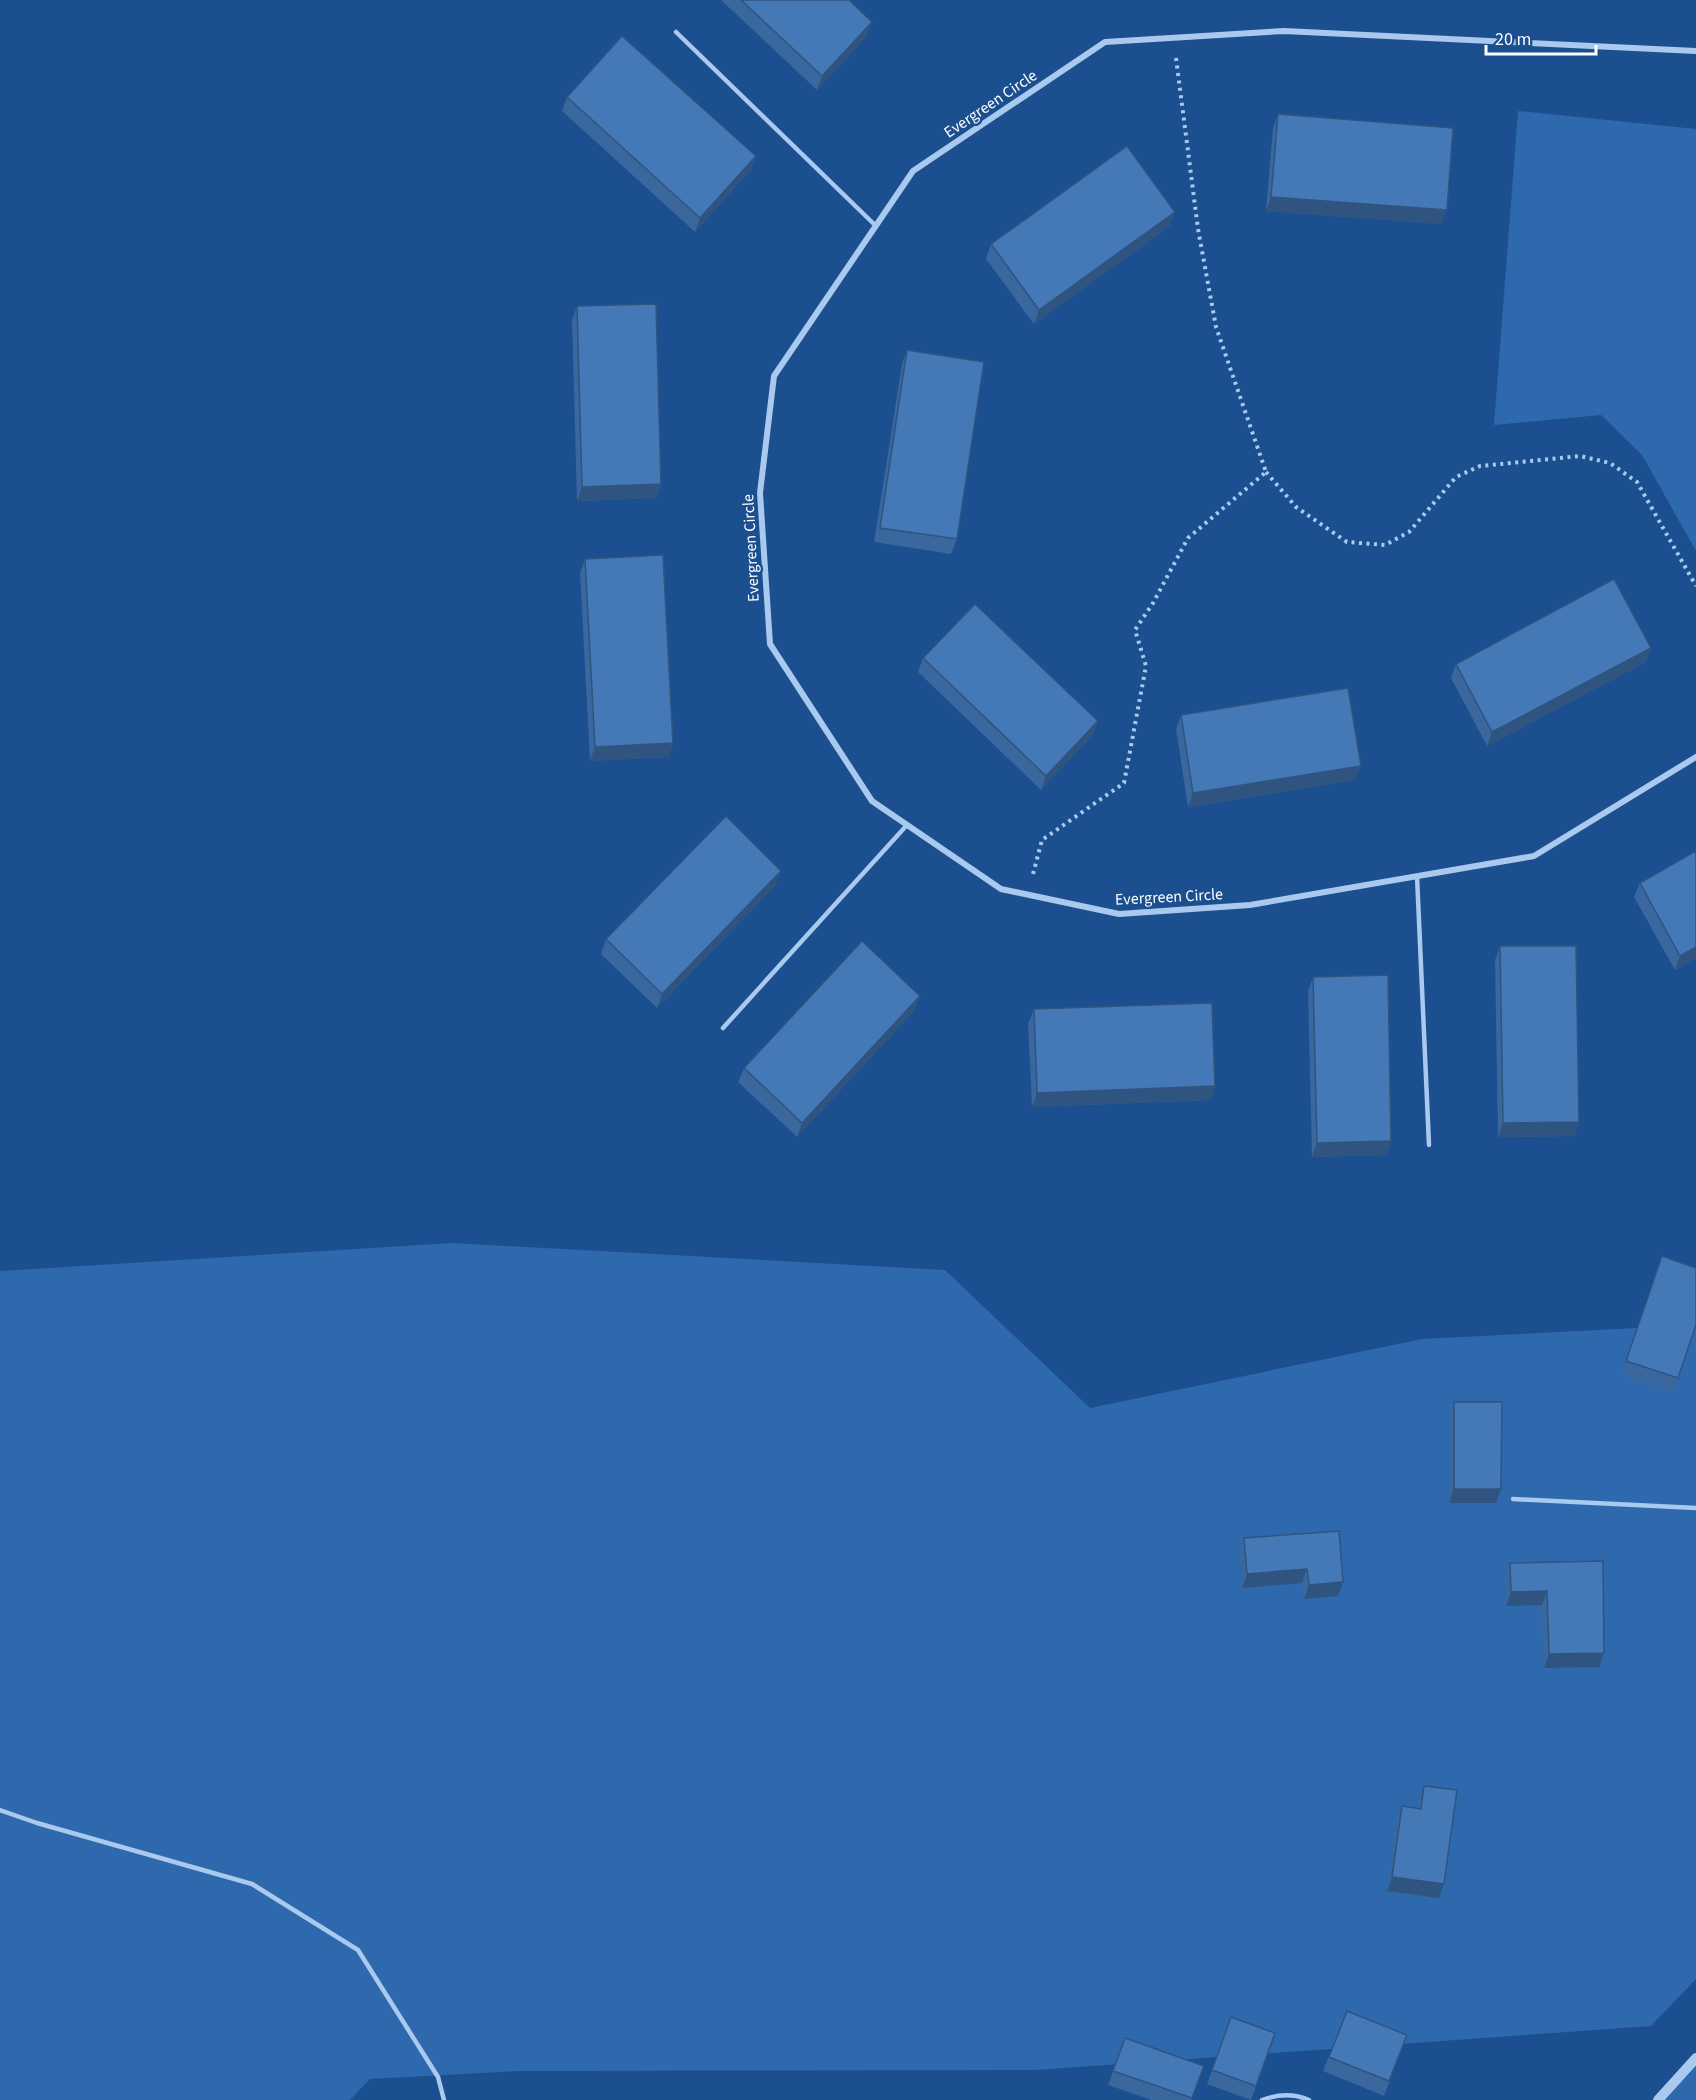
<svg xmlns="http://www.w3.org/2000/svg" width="1696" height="2100" viewBox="0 0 1696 2100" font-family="'Source Sans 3',sans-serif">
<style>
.green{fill:#2e69ad}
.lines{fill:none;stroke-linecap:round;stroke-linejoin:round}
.path{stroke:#a9c9ee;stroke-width:4;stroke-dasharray:3 4.5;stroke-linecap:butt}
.service{stroke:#a9c9ee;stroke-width:4.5}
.minor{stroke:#a9c9ee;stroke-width:6}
.tertiary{stroke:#a9c9ee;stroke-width:10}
.wall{fill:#3a679d}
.shaded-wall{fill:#305480}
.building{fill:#4478b7;stroke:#305480;stroke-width:1.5}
.labels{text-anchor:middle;stroke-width:5;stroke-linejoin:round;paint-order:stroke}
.street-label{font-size:16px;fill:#fff;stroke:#1b4f8f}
</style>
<rect width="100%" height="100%" fill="#1b4f8f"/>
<path class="green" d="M1518 111 1696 129V551L1642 455 1601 415 1494 425Z
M453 1243 945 1270 1090 1408 1422 1339 1696 1325V1979L1651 2026 1036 2070 519 2071 370 2079 350 2100H0V1271Z
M1696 2058V2100H1658Z"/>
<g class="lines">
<path class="path" d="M1266 472 1296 507 1347 542 1385 545 1409 532 1456 477 1480 466 1580 456 1610 463 1637 482 1696 586
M1033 874 1042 840 1124 783 1146 666 1135 630 1153 603 1188 538 1266 472 1216 327 1198 229 1176 58"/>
<path class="service" d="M676 32 876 226
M1417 876 1429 1145
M723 1028 907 825
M1513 1499 1696 1508
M0 1810 37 1823 252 1884 358 1950 438 2077 444 2100
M1262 2100C1278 2094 1293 2093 1309 2100"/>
<path class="minor" d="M1696 51 1284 31 1105 42 913 171 774 376 760 493 770 644 872 801 1001 889 1119 914 1250 905 1534 856 1696 757"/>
<path class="tertiary" d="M1658 2100 1696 2058"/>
</g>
<path class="wall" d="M721 0H849L867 36 817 90Z
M567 97 756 156 751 170 695 232 562 111Z
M1278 114 1441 224 1266 211 1273 128Z
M1175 212 1170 226 1034 324 986 259 991 244Z
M577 306 661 484 656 498 577 501 572 320Z
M907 350 957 539 951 554 874 542 902 364Z
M585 559 673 743 668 757 590 761 580 573Z
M1651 648 1646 662 1487 746 1451 678 1456 664Z
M923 658 1093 735 1041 790 918 672Z
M1181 715 1355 780 1188 807 1176 729Z
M1640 883 1696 958 1675 970 1634 897Z
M776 885 657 1008 601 954 606 939Z
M1500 946 1579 1122 1574 1136 1498 1137 1495 960Z
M1313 977 1391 1141 1386 1155 1312 1157 1308 991Z
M1034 1009 1215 1086 1210 1100 1032 1107 1028 1024Z
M915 1010 797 1137 738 1082 744 1068Z
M1662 1256 1678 1378 1673 1392 1621 1375Z
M1454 1402 1496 1503H1449V1416Z
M1339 1531 1338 1596 1304 1599 1302 1583 1242 1588 1239 1552 1244 1538Z
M1603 1561 1599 1667 1544 1668 1542 1605 1506 1606 1505 1577 1510 1563Z
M1424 1786 1444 1884 1439 1898 1387 1891 1397 1820 1402 1806 1418 1808 1419 1800Z
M1347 2011 1407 2035 1384 2096 1323 2071Z
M1231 2017 1275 2033 1251 2100 1207 2084Z
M1125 2038 1192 2098V2100H1152L1108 2085Z"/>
<path class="shaded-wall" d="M872 22 867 36 817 90 822 76Z
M756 156 751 170 695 232 700 218Z
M1271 197 1447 210 1441 224 1266 211Z
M1175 212 1170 226 1034 324 1039 310Z
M661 484 656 498 577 501 582 487Z
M1651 648 1646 662 1487 746 1492 732Z
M1098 721 1093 735 1041 790 1046 776Z
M673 743 668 757 590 761 595 747Z
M1361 766 1355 780 1188 807 1193 793Z
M781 871 776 885 657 1008 662 994Z
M1696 947V958L1675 970 1680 956Z
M920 996 915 1010 797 1137 802 1123Z
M1215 1086 1210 1100 1032 1107 1037 1093Z
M1579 1122 1574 1136 1498 1137 1503 1123Z
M1391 1141 1386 1155 1312 1157 1317 1143Z
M1454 1489H1501L1496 1503H1449Z
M1307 1569 1302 1583 1242 1588 1247 1574Z
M1343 1582 1338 1596 1304 1599 1309 1585Z
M1547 1591 1542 1605 1506 1606 1511 1592Z
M1604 1653 1599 1667 1544 1668 1549 1654Z
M1392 1877 1444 1884 1439 1898 1387 1891Z"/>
<path class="building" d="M741 0H849L872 22 822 76Z
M622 36 756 156 700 218 567 97Z
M1278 114 1453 128 1447 210 1271 197Z
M1127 146 1175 212 1039 310 991 244Z
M656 304 661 484 582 487 577 306Z
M907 350 984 362 957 539 880 528Z
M663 555 673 743 595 747 585 559Z
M1614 579 1651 648 1492 732 1456 664Z
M975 604 1098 721 1046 776 923 658Z
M1348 688 1361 766 1193 793 1181 715Z
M726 816 781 871 662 994 606 939Z
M1696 851V947L1680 956 1640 883Z
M862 941 920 996 802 1123 744 1068Z
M1500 946H1576L1579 1122 1503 1123Z
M1388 975 1391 1141 1317 1143 1313 977Z
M1212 1003 1215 1086 1037 1093 1034 1009Z
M1662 1256 1696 1268V1325L1678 1378 1626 1361Z
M1454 1402H1502L1501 1489H1454Z
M1339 1531 1343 1582 1309 1585 1307 1569 1247 1574 1244 1538Z
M1603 1561 1604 1653 1549 1654 1547 1591 1511 1592 1510 1563Z
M1424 1786 1457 1790 1444 1884 1392 1877 1402 1806 1421 1809Z
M1347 2011 1407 2035 1389 2081 1329 2057Z
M1231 2017 1275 2033 1256 2086 1212 2070Z
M1125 2038 1204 2066 1192 2098 1113 2071Z"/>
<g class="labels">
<g class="street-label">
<text transform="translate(990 103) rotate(-34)" y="6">Evergreen Circle</text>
<text transform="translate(750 548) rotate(-93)" y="6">Evergreen Circle</text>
<text transform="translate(1169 896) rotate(-3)" y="6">Evergreen Circle</text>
</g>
</g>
<path d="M1486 45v9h110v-9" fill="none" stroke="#ffffff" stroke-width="3"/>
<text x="1495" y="45" font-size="18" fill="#ffffff" stroke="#1b4f8f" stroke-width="4.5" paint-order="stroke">20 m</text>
</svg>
